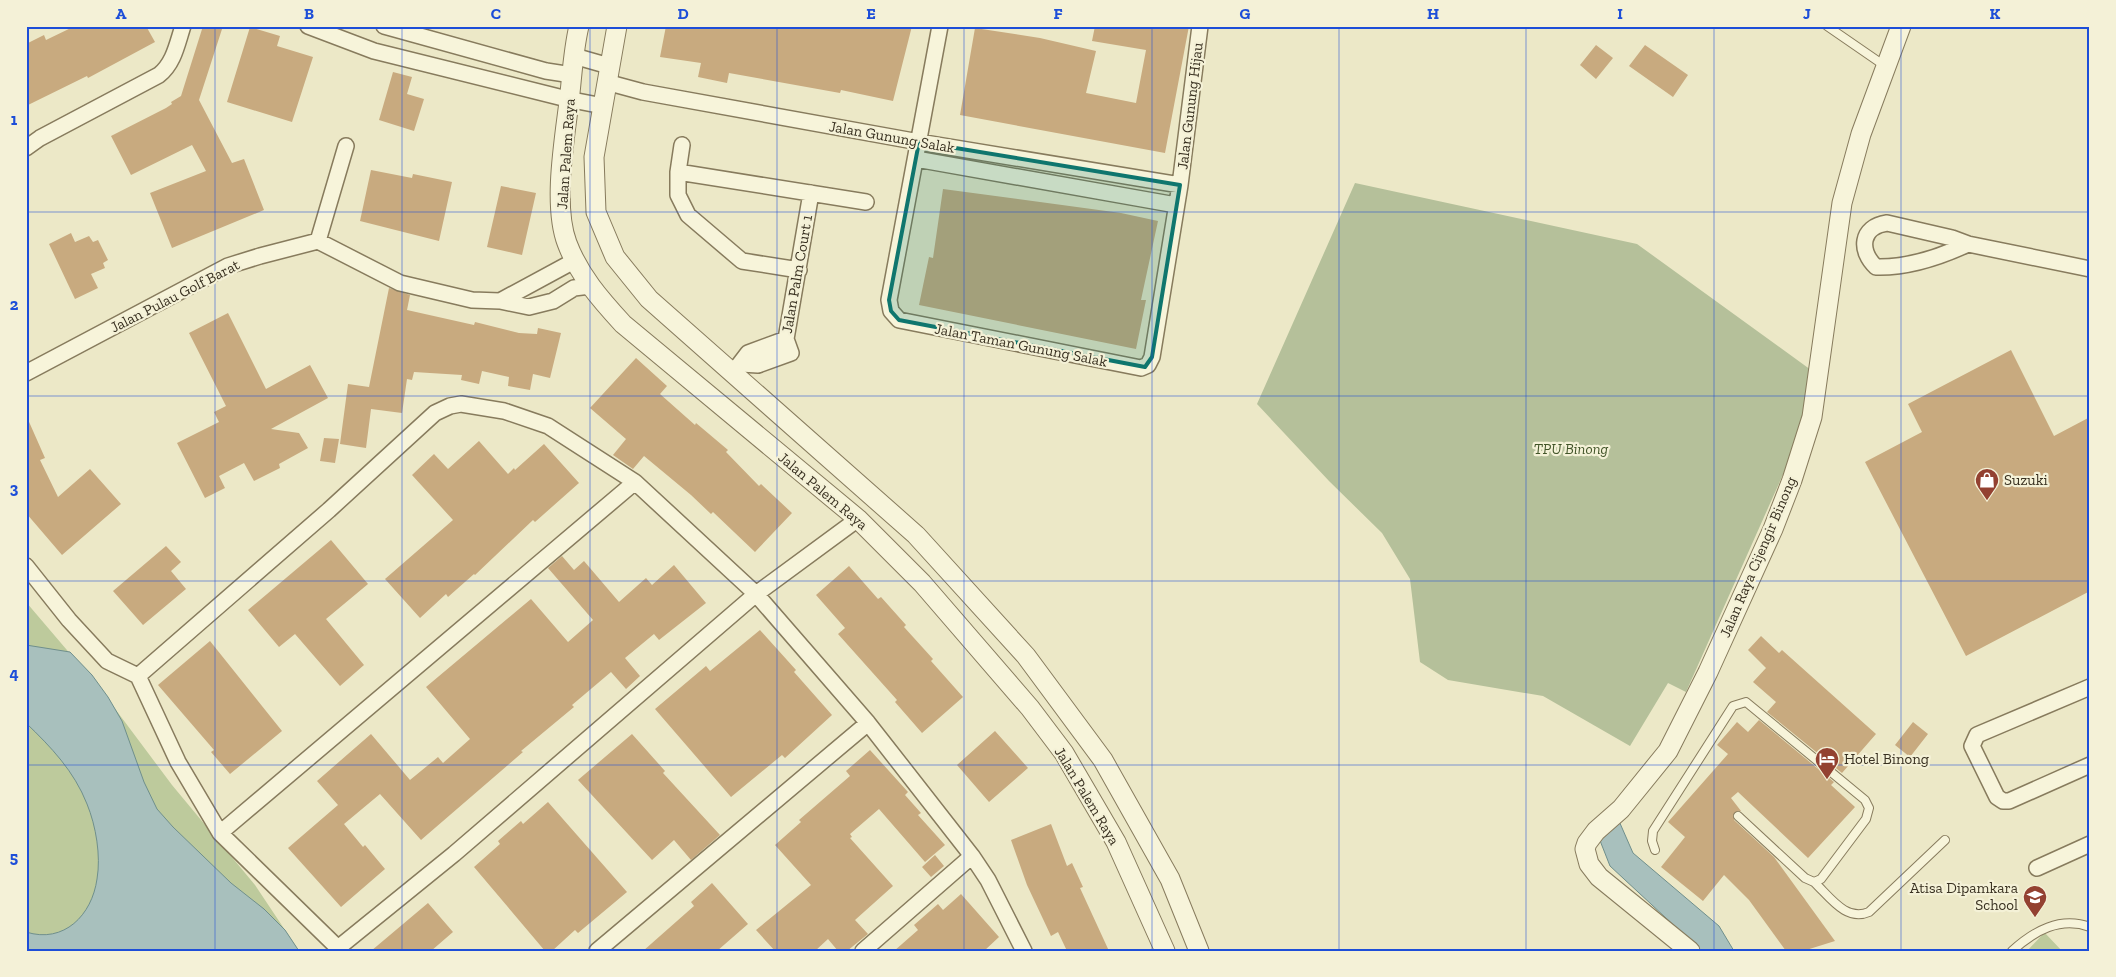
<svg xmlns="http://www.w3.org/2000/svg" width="2116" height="977" viewBox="0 0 2116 977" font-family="'Zilla Slab',serif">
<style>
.green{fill:#bdca9c}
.cemetery{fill:#b5c09a}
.water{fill:#a8c0bd;stroke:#6f8f8c}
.building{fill:#c8aa7f}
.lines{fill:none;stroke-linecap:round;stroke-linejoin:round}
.service-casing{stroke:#877b5d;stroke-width:10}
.minor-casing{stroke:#877b5d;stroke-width:18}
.tertiary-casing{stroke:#877b5d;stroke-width:21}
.service{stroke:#f7f4da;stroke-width:8}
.minor{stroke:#f7f4da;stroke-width:15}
.tertiary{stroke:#f7f4da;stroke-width:19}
.marked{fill:#0f766e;fill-opacity:0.2;stroke:#0f766e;stroke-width:4;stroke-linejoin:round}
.grid{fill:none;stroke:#1d4ed8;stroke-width:1;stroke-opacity:0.55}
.labels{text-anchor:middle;stroke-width:4.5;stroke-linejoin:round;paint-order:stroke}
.street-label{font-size:15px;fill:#383020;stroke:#f4f1d7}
.park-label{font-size:15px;font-style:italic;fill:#415428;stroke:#f4f1d7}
.poi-label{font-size:15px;fill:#383020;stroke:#f4f1d7;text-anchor:start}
.neatline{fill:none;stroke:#1d4ed8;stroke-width:2}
.grid-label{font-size:16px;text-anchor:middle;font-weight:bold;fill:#1d4ed8}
</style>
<rect width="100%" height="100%" fill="#ece8c7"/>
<path class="green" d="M26 602 101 690 172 785 255 885 299 951H26Z
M2045 933 2062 951H2027L2044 933Z"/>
<path class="cemetery" d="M1355 183 1637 244 1811 370 1797 443 1686 692 1668 683 1630 746 1543 696 1448 680 1420 662 1410 579 1382 533 1329 481 1257 404Z"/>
<path class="water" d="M26 645 70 652 92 675 108 697 122 721 144 782 157 809 173 827 231 883 264 909 285 930 299 951H26V932C64 944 92 915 97 879 101 856 96 826 87 804 74 771 51 747 26 723Z
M1619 821 1633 853 1719 926 1734 951H1698L1694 944 1610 866 1599 838Z"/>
<path class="building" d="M75 26H146L155 42 88 78 87 76 26 106V44L44 35 46 40Z
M203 26H223L199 100 232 163 244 159 264 210 172 248 150 193 206 171 192 145 131 175 111 136 166 108 172 104 171 102 181 96Z
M666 26H912L893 101 841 90 840 93 729 73 727 83 698 77 701 63 660 57Z
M1095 26H1189L1165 153 960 115 975 28 1040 38 1096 51 1086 93 1136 103 1146 50 1092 41Z
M250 27 280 36 277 46 313 57 292 122 227 102Z
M1596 45 1613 58 1596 79 1580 65Z
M1645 45 1688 75 1673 97 1629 66Z
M393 72 412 77 407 94 424 99 414 131 379 120Z
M371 170 412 178 413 174 452 182 439 241 360 221Z
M501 186 536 193 522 255 487 247Z
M943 189 1121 213 1158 221 1141 300H1146L1136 349 919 305 929 257 933 258Z
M71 233 75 242 89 236 93 242 98 240 108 260 103 263 105 268 91 274 98 288 75 299 49 244Z
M389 288 410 295 407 310 474 325 475 322 519 333 537 334 538 328 561 333 550 378 533 374 530 390 508 386 509 377 482 371 479 384 461 380 462 375 414 372 412 380 407 379 402 413 371 409 366 448 340 444 348 384 369 387Z
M228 313 266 389 310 365 328 398 271 429 299 433 308 448 279 464 280 468 254 481 244 463 219 476 225 488 205 498 177 443 219 422 214 412 226 406 189 333Z
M2011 350 2054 436 2090 417V591L1966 656 1865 462 1922 432 1908 404Z
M636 358 667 386 660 394 695 425 696 423 728 450 726 452 759 486 761 484 792 513 755 552 713 512 711 514 691 495 644 456 633 469 613 455 626 439 590 408Z
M26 415 45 458 40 460 58 497 90 469 121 504 62 555 26 513Z
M324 438 339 439 335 463 320 461Z
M479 441 508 474 514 468 515 470 544 444 579 483 535 522 533 520 475 575 474 574 448 597 446 594 420 618 385 579 453 520 412 475 434 454 448 469Z
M331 540 368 584 326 619 364 665 340 686 295 634 279 647 248 610Z
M166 546 181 562 171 571 186 589 143 625 113 591Z
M562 556 574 570 584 561 619 602 646 578 652 585 674 565 706 603 659 640 654 634 625 658 640 676 626 689 611 672 572 705 574 707 521 751 523 752 421 840 380 794 344 824 363 847 365 845 385 869 341 907 288 848 338 805 317 781 371 734 410 780 438 757 443 763 470 739 426 687 531 599 568 642 593 620 548 568Z
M849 566 878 599 881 597 906 625 904 627 933 659 931 661 963 697 922 733 895 702 897 700 838 634 845 628 816 595Z
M760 630 796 670 794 672 832 715 785 758 782 755 731 797 655 709 706 666 710 671Z
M1761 636 1779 653 1782 650 1876 734 1842 773 1767 712 1776 702 1753 682 1766 668 1748 650Z
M210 641 282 731 230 774 211 752 214 750 158 685Z
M1759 720 1834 782 1831 785 1855 807 1808 858 1738 792 1731 798 1741 811 1734 813V820L1774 857 1835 941 1803 951H1786L1749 900 1724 875 1703 901 1661 867 1685 837 1668 822 1728 754 1717 745 1737 722 1748 732Z
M1913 722 1928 734 1910 757 1895 745Z
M995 731 1028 768 989 802 957 765Z
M632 734 665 771 663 773 720 835 691 860 674 840 652 860 578 780Z
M870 750 908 792 905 795 921 813 918 815 945 845 925 862 879 809 850 834 852 837 850 838 893 886 855 920 868 934 847 951H838L828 939 815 951H775L756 930 811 885 775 845 801 822 799 820 850 776 846 771Z
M548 802 627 892 578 933 575 930 552 951H545L474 867 500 844 498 841 521 821 523 824Z
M1051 824 1067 866 1072 863 1083 887 1080 888 1109 951H1067L1058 932 1051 936 1027 885 1011 840Z
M935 855 944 866 931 877 922 867Z
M712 883 748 924 717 951H643L694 906 691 902Z
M961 894 999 937 984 951H894L918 930 914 925 938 904 943 910Z
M428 903 453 932 431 951H371Z"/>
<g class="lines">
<g class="service-casing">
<path id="service" d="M1827 26 1885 66
M1655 850 1652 841 1653 831 1733 706 1746 702 1865 800 1869 808 1866 819 1821 879 1814 882 1805 878 1738 816
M1814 882C1830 897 1846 922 1869 912L1945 840
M2012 951C2034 931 2060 916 2090 927"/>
</g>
<g class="minor-casing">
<path id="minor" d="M308 26 374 51 567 99 603 106
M384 26 546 71 572 75
M940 26 889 300 891 311 899 320 1141 368 1148 365 1152 357 1180 185 1200 26
M574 56 609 66
M606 82 643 92 919 142 1180 185
M682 145 678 172V195L688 215 742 261 799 270
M26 148 40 138 159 75C174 63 177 44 183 26
M916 159 1176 205
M678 172 866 202
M318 241 346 146
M1968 244C1940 257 1907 268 1876 267 1859 251 1860 227 1887 223L1952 238 1968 244 2090 269
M500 301 574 261
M741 364 758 365 791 353 786 339 811 193
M735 370 748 353 786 339
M26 373 228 266 260 256 318 241 400 283 472 300 500 301 529 307 553 301 574 288 590 286
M858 519 756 594 454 854 338 948 220 833 178 762 138 676 329 510 435 413 450 406 461 404 504 411 548 426 635 482 756 594 868 723 972 856 988 880 1024 951
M26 566 69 620 107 661 138 676
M2090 687 1977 735 1972 746 1997 797 2003 801H2009L2090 765
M220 833 635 482
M2037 868 2090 844
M597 951 868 723
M863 951 972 856"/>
</g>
<g class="tertiary-casing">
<path id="tertiary" d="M579 26C573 51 572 77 569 102 564 142 553 206 567 243 579 275 600 299 623 324L858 519 922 583 1030 708 1064 753 1116 842 1165 951
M617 26 594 157 596 212 615 257 649 299 916 535 1026 656 1103 760 1170 879 1199 951
M1690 951 1599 877 1589 864 1585 849 1587 843 1596 831 1621 809 1668 751 1708 672 1773 529 1792 480 1812 417 1842 203 1861 134 1901 26"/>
</g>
<use href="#service" class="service"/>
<use href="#minor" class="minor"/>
<use href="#tertiary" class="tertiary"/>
</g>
<path class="marked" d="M919 142 1180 185 1152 357 1145 367 899 320 891 311 889 300Z"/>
<path class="grid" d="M215 26V951M402 26V951M590 26V951M777 26V951M964 26V951M1152 26V951M1339 26V951M1526 26V951M1714 26V951M1901 26V951M26 212H2090M26 396H2090M26 581H2090M26 765H2090"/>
<defs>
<g id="shop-pin" transform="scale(1.25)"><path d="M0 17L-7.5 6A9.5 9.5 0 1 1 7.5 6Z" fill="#934131" stroke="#f4f1d7"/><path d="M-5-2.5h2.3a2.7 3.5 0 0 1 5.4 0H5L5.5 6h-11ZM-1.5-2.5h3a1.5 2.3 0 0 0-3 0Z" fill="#fff"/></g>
<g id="hotel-pin" transform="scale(1.25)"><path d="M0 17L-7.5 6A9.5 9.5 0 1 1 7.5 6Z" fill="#934131" stroke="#f4f1d7"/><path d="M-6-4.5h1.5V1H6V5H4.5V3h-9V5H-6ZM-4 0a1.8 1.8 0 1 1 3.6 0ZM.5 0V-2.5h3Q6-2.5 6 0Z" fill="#fff"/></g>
<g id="school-pin" transform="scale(1.25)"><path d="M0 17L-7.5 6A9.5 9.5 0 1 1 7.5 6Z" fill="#934131" stroke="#f4f1d7"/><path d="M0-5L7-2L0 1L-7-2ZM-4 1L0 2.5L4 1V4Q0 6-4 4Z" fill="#fff"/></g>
</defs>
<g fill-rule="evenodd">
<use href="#shop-pin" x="1987" y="480"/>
<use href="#hotel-pin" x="1827" y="759"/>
<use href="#school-pin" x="2035" y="897"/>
</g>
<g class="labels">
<g class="street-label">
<text transform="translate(1190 106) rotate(-83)" y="5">Jalan Gunung Hijau</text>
<text transform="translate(892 137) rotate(10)" y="5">Jalan Gunung Salak</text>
<text transform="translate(566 154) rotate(-86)" y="5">Jalan Palem Raya</text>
<text transform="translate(797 274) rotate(-80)" y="5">Jalan Palm Court 1</text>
<text transform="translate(175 296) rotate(-27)" y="5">Jalan Pulau Golf Barat</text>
<text transform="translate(1021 345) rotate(11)" y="5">Jalan Taman Gunung Salak</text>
<text transform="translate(823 491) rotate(40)" y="5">Jalan Palem Raya</text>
<text transform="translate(1758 557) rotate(-67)" y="5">Jalan Raya Cijengir Binong</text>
<text transform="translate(1087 796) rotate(59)" y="5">Jalan Palem Raya</text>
</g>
<g class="park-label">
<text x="1571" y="454">TPU Binong</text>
</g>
<g class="poi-label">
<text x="2004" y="485">Suzuki</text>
<text x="1844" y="764">Hotel Binong</text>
<text x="2018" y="893" text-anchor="end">Atisa Dipamkara<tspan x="2018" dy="17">School</tspan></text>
</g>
</g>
<rect width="2116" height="977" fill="none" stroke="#f4f1d7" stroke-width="55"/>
<rect x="28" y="28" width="2060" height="922" class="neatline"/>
<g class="grid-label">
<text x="121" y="19">A</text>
<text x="309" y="19">B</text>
<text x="496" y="19">C</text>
<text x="683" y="19">D</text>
<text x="871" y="19">E</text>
<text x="1058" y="19">F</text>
<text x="1245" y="19">G</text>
<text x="1433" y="19">H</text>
<text x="1620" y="19">I</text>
<text x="1807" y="19">J</text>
<text x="1995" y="19">K</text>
<text x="14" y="125">1</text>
<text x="14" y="310">2</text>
<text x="14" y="494">3</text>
<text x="14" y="679">4</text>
<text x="14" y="863">5</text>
</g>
</svg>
